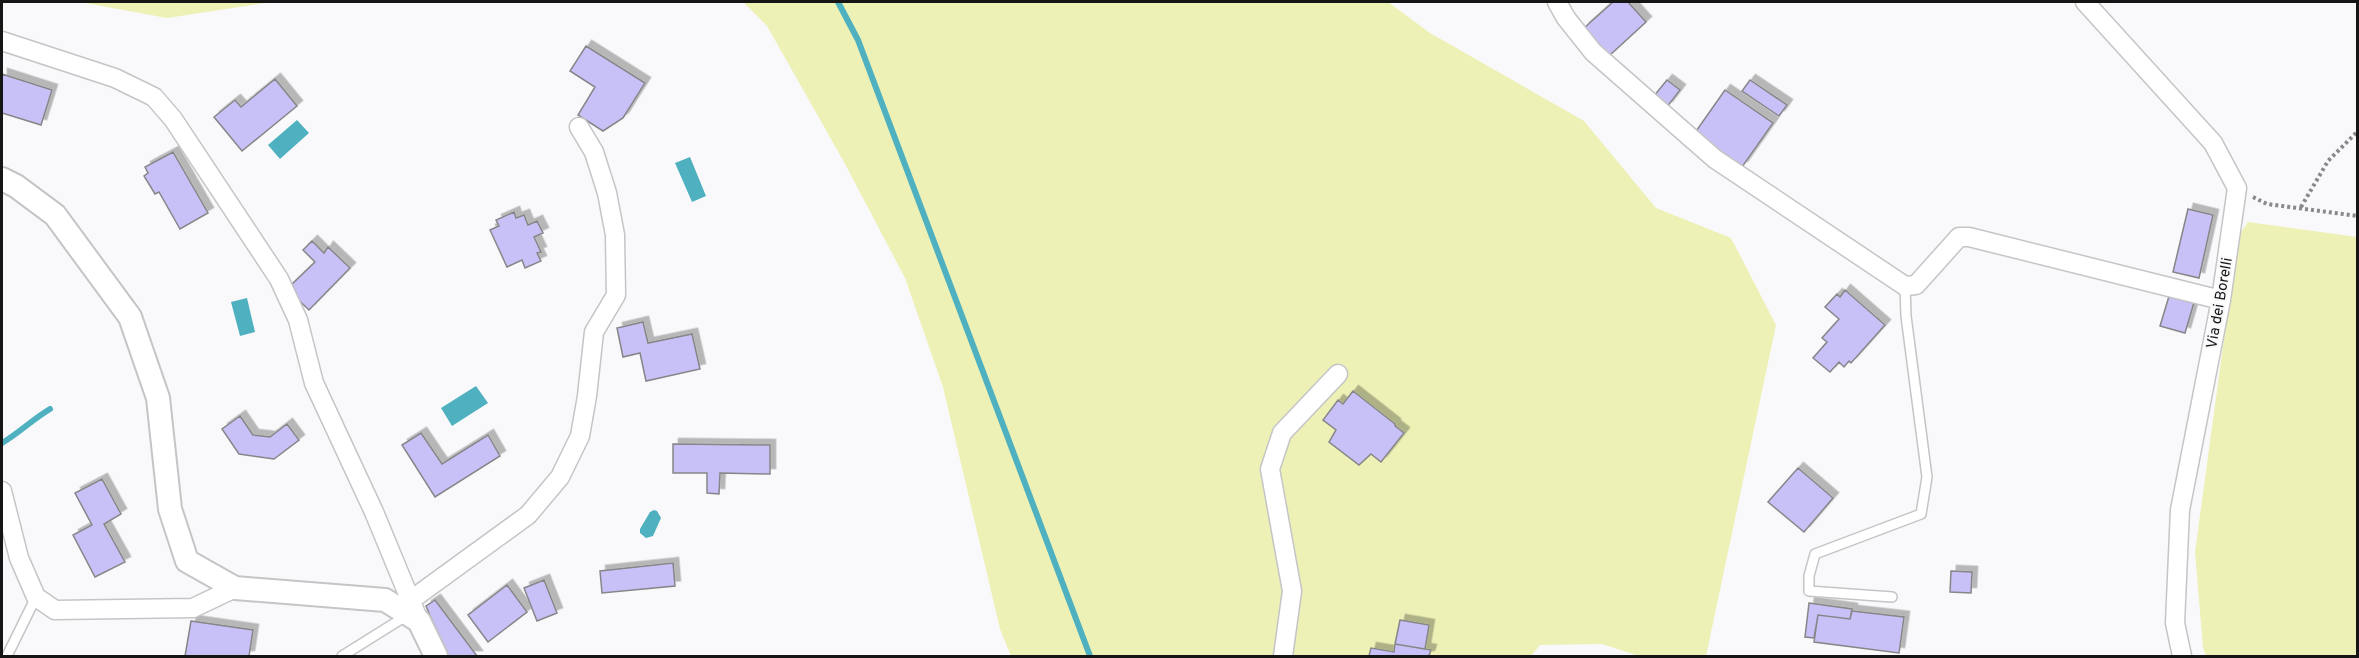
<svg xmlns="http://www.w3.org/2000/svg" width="2359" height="658" viewBox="0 0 2359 658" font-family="Overpass,sans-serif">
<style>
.green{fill:#edf1b6}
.water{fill:#4fb1c0}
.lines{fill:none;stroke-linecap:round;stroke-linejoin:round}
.stream{stroke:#4fb1c0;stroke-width:6}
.building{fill:#c7c1f7;stroke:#868688;stroke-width:1.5;filter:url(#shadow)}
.service-casing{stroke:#c5c5c7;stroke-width:12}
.minor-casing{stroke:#c5c5c7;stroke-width:21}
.tertiary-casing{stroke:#c5c5c7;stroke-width:26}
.path{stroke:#89898b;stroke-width:4;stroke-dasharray:3 3;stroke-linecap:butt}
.service{stroke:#fff;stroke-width:9}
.minor{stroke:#fff;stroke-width:18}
.tertiary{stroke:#fff;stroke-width:22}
.labels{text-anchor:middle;stroke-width:4.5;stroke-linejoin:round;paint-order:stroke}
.street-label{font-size:15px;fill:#151516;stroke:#f9f9fb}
</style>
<defs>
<filter id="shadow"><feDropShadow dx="5.5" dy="-5.5" stdDeviation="0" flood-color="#0004"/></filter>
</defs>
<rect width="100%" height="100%" fill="#f9f9fb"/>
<path class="green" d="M79 2H272L167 18Z
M743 2H1388L1430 33 1584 121 1656 208 1731 238 1776 325 1706 656H1639L1602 644 1540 645 1531 656H1011L1000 629 943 387 905 278 844 162 767 26Z
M2248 222 2357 237V656H2206L2203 648 2195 552 2238 236Z"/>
<path class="water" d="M297 120 309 133 280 159 268 145Z
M690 157 706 196 692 202 675 163Z
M247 298 255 332 240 336 231 302Z
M476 386 488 403 452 426 441 408Z
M654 510 657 511 661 518 653 536 646 538 640 533V529L650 512Z"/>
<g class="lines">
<path class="stream" d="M838 2 858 40 1090 656
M2 443C19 433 33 419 50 409"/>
</g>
<path class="building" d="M1613 2H1628L1646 22 1609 56 1584 28Z
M586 46 645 83 623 118 603 131 578 115 595 87 570 71Z
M2 74 52 90 41 125 2 113Z
M275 79 297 106 242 151 214 117 235 100 241 107Z
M1667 80 1680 90 1667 107 1653 97Z
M1750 80 1787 105 1779 116 1742 91Z
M1725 90 1773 123 1742 167 1694 134Z
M173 152 208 213 180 229 159 192 155 194 144 176 148 173 145 167Z
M2188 209 2213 215 2199 278 2173 272Z
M514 212 516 218 524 215 528 225 537 221 543 233 534 237 541 252 537 253 541 261 525 268 522 260 507 267 490 230 499 226 496 220Z
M312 241 324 253 328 247 350 268 309 310 287 289 315 262 303 250Z
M1845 290 1885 325 1851 363 1849 361 1844 367 1839 362 1830 372 1813 358 1827 342 1822 338 1839 319 1825 307 1837 294 1840 297Z
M2170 293 2195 299 2185 333 2160 326Z
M643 322 648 343 692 334 700 369 646 381 640 353 623 357 617 328Z
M1353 391 1395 424V426L1404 433 1381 462 1371 454 1359 465 1329 442 1336 430 1323 420 1338 400 1343 404Z
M240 416 253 435 270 437 287 424 299 440 274 459 239 454 222 429Z
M421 433 442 464 488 435 500 456 435 497 402 445Z
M673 444 770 445V474L720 473 719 494 707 493V473H673Z
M1798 468 1833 498 1804 532 1768 502Z
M102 479 121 514 104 524 125 562 95 577 73 535 92 525 75 493Z
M673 563 675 586 602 593 600 571Z
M1951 571 1972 572 1971 593 1950 592Z
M544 580 557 613 537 621 524 588Z
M507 585 527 612 488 642 468 615Z
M435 600 477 656H447L426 606Z
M1809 603 1852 609 1850 619 1818 615 1814 638 1805 637Z
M1852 611 1904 617 1899 653 1814 642 1818 615 1850 619Z
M1400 620 1429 625 1425 649 1395 644Z
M191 621 253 630 249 656H185Z
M1395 644 1431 650 1429 656H1369L1371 648 1394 652Z"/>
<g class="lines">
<g class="service-casing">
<path id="service" d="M1892 597 1809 591V576L1815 554 1921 514 1927 477 1906 316 1905 286
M7 656 36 597
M342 656 406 616"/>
</g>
<g class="minor-casing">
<path id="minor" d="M1557 2 1566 18 1593 52 1715 159 1905 286 1916 285 1959 237H1969L2221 300
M2085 2 2213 143 2237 188 2221 300 2180 510 2175 623 2182 656
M2 41 115 78 154 97 173 119 279 279 298 320 314 383 374 512 419 621
M2 491 19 558 36 597 55 610 193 608 235 588
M411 600 528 515 560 477 580 436 587 396 594 332 616 295 615 235 607 193 594 152 579 127
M1283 656 1292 591 1270 469 1282 433 1338 374"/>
</g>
<g class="tertiary-casing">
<path id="tertiary" d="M2 179 16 186 55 215 130 317 158 398 170 509 187 561 235 588 385 600 419 621 436 656"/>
</g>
<path class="path" d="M2253 197 2267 204 2358 216
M2301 207 2328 161 2358 131"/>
<use href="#service" class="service"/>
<use href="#minor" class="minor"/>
<use href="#tertiary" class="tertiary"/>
</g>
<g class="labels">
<g class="street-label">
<text transform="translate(2219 303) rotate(-80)" y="5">Via dei Borelli</text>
</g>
</g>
<rect width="2359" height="658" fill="none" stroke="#151516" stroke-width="6"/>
</svg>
